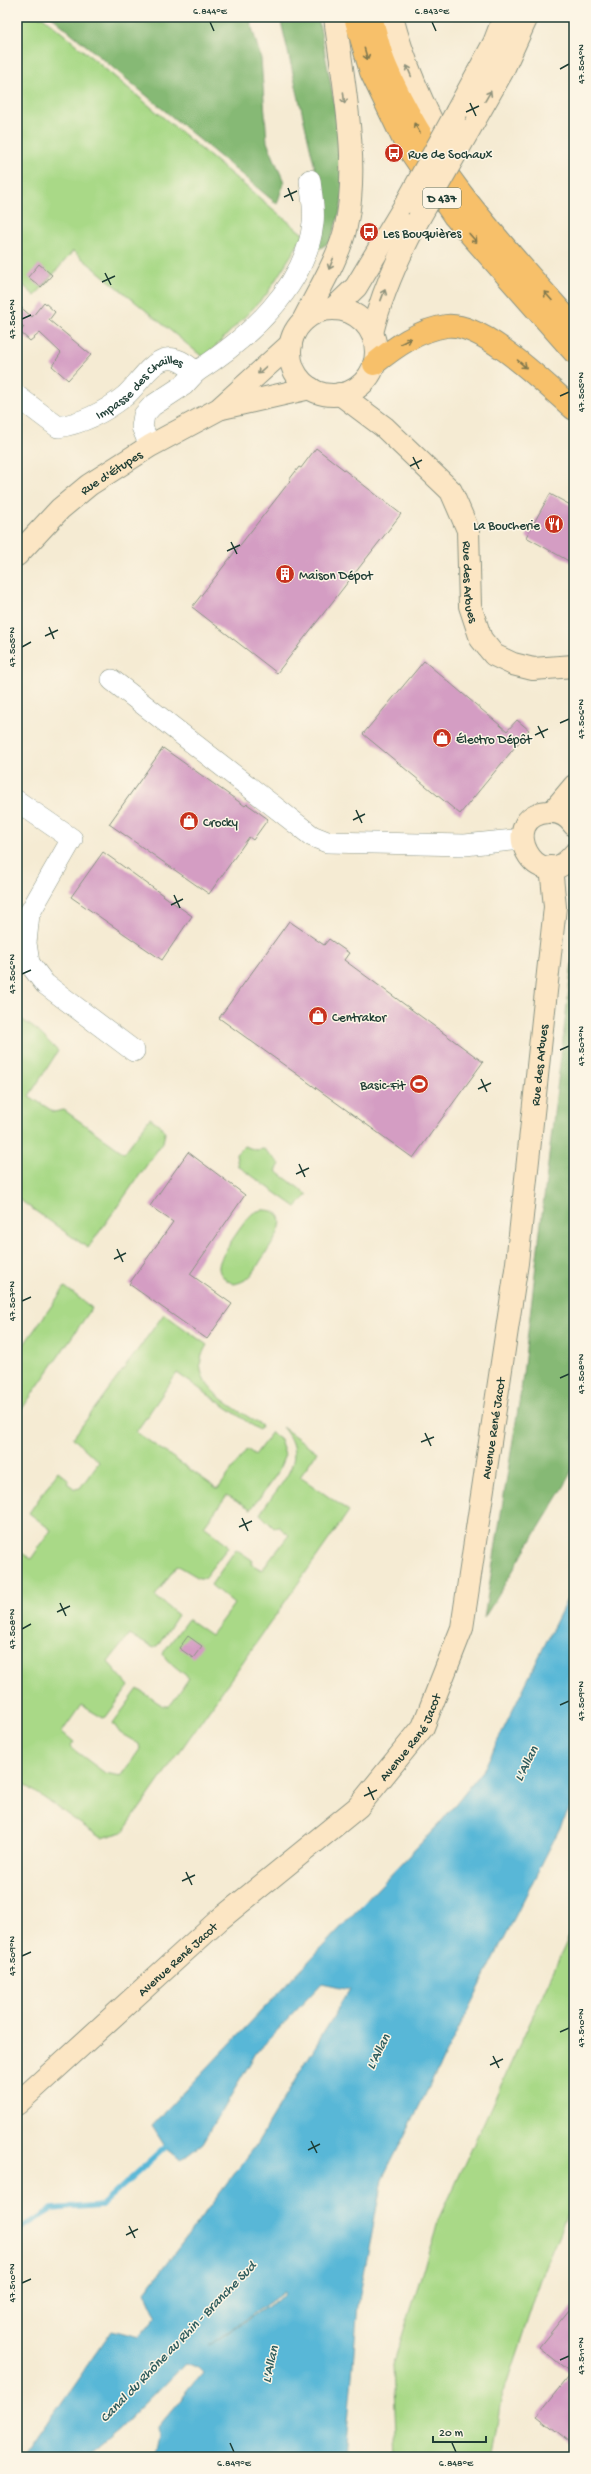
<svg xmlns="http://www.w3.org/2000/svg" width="591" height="2474" viewBox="0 0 591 2474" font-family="'Gochi Hand',sans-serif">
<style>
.green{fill:#a9d987;stroke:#648b5e}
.forest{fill:#86b974;stroke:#527b54}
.water{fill:#59b7d7;stroke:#3c7a86;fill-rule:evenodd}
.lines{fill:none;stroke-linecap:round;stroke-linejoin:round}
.stream{stroke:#59b7d7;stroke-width:5.5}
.building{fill:#d49dc3}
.minor-casing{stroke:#8a9484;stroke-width:22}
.secondary-casing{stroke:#8a9484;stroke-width:24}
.primary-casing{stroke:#8a9484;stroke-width:24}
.minor{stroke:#fff;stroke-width:21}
.secondary{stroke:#fce6c4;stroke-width:22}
.primary{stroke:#f7c06b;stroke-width:22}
.secondary-bridge-casing{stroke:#8a9484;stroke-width:24;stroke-linecap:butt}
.secondary-bridge{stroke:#fce6c4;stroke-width:22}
.oneway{stroke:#80784d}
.oneway2{stroke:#8e927c}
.ticks{fill:none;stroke:#1f3d34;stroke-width:1.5}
.labels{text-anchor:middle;stroke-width:3;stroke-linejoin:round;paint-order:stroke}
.shield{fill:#fcf5e5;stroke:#617469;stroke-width:1}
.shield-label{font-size:12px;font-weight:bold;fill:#1f3d34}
.poi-label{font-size:13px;fill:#1f3d34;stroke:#fcf5e5;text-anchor:start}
.street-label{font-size:13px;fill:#1f3d34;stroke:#fcf5e5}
.water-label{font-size:14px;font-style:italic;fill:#2e5c5d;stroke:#fcf5e5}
.neatline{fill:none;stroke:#1f3d34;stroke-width:1.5}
.ticks-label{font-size:10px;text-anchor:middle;fill:#1f3d34}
</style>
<rect width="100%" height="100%" fill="#fcf5e5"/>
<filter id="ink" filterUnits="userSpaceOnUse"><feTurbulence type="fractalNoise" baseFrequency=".025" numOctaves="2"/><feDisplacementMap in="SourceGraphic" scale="8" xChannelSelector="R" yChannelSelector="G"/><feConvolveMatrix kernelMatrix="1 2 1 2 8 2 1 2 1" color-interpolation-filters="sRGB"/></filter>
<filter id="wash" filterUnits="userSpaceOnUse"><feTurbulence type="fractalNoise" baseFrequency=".012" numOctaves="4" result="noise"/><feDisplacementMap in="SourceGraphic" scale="16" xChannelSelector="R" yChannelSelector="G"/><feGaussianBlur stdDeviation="0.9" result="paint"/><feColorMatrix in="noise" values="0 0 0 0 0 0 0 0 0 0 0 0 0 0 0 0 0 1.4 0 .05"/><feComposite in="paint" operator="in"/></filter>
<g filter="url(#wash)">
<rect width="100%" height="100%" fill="#f5ebd3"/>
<path class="green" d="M17 17H43L304 235 266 295 204 358 73 251 35 296 17 280Z
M17 1016 38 1031 58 1051 29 1096 54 1112 64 1110 124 1153 150 1118 161 1126 165 1133 163 1142 88 1248 17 1198Z
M244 1146 256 1150 264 1149 280 1164 276 1171 308 1195 296 1207 238 1166 236 1154Z
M261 1210C297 1209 275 1240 264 1256 259 1262 255 1273 248 1278 244 1281 239 1283 234 1284 227 1281 218 1275 219 1266 219 1257 245 1220 252 1214 254 1212 258 1211 261 1210Z
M65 1287 92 1308 17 1416V1354Z
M164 1314 207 1345C182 1384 235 1407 262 1426L259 1430 177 1373 136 1432 218 1489 247 1449 255 1455 272 1432 280 1440 285 1455 277 1474 251 1509 227 1495 204 1526 226 1543 228 1547 204 1578H199L177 1565 155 1596 178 1615 159 1644 154 1648 129 1635 108 1662 129 1686 106 1717 103 1718 81 1705 62 1732 74 1742 70 1747 105 1773 121 1776 140 1749 139 1744 120 1733 113 1723 138 1689 163 1706H168L172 1703 189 1678 167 1660 163 1654 165 1650 188 1619 211 1635 234 1604 211 1585 236 1549 252 1560 251 1564 262 1570 289 1535 278 1526 274 1528 260 1514C278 1484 312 1461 282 1427L317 1452 300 1477 349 1511 123 1832 101 1838 17 1779V1550L31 1559 51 1530 29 1513 58 1471 69 1480 67 1483 75 1489 80 1488 99 1462 73 1438Z
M574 1926V2198L545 2267 501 2400 492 2457H397L393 2365 438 2222Z"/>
<path class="forest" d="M52 17H249L261 59 267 142 284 182 277 204Z
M280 17H318L347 170 340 212 330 242 311 254 318 181Z
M574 946V1465L565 1485 484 1618 521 1391Z"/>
<path class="water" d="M574 1585V1800L382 2180 358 2305 345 2457H155L159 2436 158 2427 203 2373 198 2368 185 2363 121 2428 87 2457H24L112 2330 139 2337 156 2316 145 2292 254 2148 350 1989 322 1983 256 2053 203 2143 181 2160 166 2148 152 2126 440 1823 485 1767ZM285 2292 284 2295 208 2346 284 2292Z"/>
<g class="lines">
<path class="stream" d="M17 2231 52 2209 102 2205 170 2143"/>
</g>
<g id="blocks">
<path class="building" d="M39 264 52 275 41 287 28 277Z
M44 302 55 312 49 320 91 355 68 380 52 366 61 353 40 333 30 341 20 332 24 327 17 321V304L32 317Z
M316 448 401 514 277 673 192 607 290 481 289 480 299 467 301 468Z
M550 494 574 507V564L526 537Z
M424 661 507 731 517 720 529 730 460 814 363 734Z
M163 748 245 806 247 804 268 819 253 840 249 837 209 894 109 824Z
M103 852 192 916 162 960 71 897Z
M289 921 324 945 329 939 349 953 344 960 483 1062 413 1158 219 1018Z
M188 1152 245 1195 190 1274 232 1304 207 1339 129 1284 173 1222 150 1206Z
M188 1636 202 1646 193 1658 179 1648Z
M574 2304V2445L537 2416 571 2373 539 2347Z"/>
</g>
</g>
<g filter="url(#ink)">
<use href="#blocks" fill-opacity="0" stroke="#8a9484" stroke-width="1"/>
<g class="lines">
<g class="minor-casing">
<g id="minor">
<path d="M196 372C247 339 306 287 313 223 315 209 311 193 310 180"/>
<path id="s1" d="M17 396 58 427C84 423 105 412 125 396 138 385 149 363 166 359 177 356 188 366 196 372L184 385 152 406 144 415 142 427 150 446"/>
<path d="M112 680 312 836 327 842 465 845 522 839"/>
<path d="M17 801 72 839 29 914 26 943 29 963 45 984 134 1051"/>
</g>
</g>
<g class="secondary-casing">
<g id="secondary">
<path d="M392 17C405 67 424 109 449 154"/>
<path d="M457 111 494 43 504 17"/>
<path d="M469 130 502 72 527 17"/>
<path d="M334 308 356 287 407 202"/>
<circle cx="333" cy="352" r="43"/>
<path d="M303 321C317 293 340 256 346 226 360 162 343 83 335 17"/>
<path d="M372 333C382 292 398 257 418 220"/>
<path id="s2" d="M340 394 384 427 451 491 468 530 470 606 481 639 494 655 513 664 533 669 574 666"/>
<path d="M222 408 310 388"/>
<path id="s3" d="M17 555 60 509 89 485 150 446 219 409 291 344"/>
<path d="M553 811 574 786"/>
<path d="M574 825C568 816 559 811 548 812 495 816 536 901 574 854"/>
<path id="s4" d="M17 2104 219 1920 358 1807 423 1727 462 1628 517 1263 555 907 551 867"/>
</g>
</g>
<g class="primary-casing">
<path id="primary" d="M355 17 371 72 406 145 454 216 574 352
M371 17C376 33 379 51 386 67 428 167 503 245 574 326
M374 364C395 347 419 330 446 326 483 321 547 386 574 409"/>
</g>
<use href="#minor" class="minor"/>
<use href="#secondary" class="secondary"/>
<use href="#primary" class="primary"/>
<g class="secondary-bridge-casing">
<path id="secondary-bridge" d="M407 202 457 111
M418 220 469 130"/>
</g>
<use href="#secondary-bridge" class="secondary-bridge"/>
</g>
<defs><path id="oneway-shaft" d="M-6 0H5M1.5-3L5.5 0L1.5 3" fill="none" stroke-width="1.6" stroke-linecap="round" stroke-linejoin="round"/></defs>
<g class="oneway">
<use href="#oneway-shaft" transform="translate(366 54) rotate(74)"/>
<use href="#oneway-shaft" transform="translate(417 128) rotate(-121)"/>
<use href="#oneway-shaft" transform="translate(473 238) rotate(49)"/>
<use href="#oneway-shaft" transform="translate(548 296) rotate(-132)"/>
<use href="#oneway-shaft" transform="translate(406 341) rotate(-27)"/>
<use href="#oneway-shaft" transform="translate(522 364) rotate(41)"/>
</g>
<g class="oneway2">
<use href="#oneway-shaft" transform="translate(409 71) rotate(-113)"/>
<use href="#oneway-shaft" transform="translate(488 96) rotate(-60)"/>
<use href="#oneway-shaft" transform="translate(344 98) rotate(84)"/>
<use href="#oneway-shaft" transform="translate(331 264) rotate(112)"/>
<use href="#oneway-shaft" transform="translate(383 295) rotate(-69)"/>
<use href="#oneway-shaft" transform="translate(262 370) rotate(138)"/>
</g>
</g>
<path class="ticks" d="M210 22 214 31M432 22 436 31M560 69 569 64M470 103 476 116M466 112 479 106M288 188 293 201M284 197 297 191M105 273 111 285M102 282 115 276M22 319 31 315M560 396 569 392M413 457 419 469M410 466 422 460M231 542 237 554M227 551 240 545M49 627 54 639M45 636 58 630M22 647 31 642M560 723 569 719M538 726 544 738M535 735 548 729M356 810 362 823M353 820 365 814M174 895 180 908M171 905 183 899M22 974 31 970M560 1050 569 1046M481 1079 487 1092M478 1089 491 1083M299 1164 305 1177M296 1174 309 1168M117 1249 123 1262M114 1259 126 1253M22 1301 31 1297M560 1378 569 1374M425 1433 431 1446M421 1442 434 1437M242 1518 248 1531M239 1527 252 1521M60 1603 66 1616M57 1612 70 1606M22 1629 31 1624M560 1705 569 1701M368 1787 374 1800M364 1796 377 1790M186 1872 192 1885M182 1881 195 1875M22 1956 31 1952M560 2032 569 2028M493 2056 499 2068M490 2065 503 2059M311 2141 317 2153M308 2150 320 2144M129 2226 135 2238M126 2235 138 2229M22 2283 31 2279M560 2360 569 2356M230 2443 234 2452M452 2443 456 2452"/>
<defs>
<g id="bus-disc" transform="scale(1)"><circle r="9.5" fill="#c8321e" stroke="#fcf5e5"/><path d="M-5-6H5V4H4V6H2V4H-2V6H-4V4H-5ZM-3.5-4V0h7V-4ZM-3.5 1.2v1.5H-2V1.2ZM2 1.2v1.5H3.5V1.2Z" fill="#fff"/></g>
<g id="restaurant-disc" transform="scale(1)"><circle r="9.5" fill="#c8321e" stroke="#fcf5e5"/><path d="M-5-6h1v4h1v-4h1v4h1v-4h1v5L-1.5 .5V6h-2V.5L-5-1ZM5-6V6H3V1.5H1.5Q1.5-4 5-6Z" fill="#fff"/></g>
<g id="building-disc" transform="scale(1)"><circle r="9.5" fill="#c8321e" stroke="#fcf5e5"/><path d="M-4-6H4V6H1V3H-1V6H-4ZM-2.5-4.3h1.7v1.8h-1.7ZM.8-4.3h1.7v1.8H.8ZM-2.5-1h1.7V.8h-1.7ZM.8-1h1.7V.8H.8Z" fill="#fff"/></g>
<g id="shop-disc" transform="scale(1)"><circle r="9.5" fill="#c8321e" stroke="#fcf5e5"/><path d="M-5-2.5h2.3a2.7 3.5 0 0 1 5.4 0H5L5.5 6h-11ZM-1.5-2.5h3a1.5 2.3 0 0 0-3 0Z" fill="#fff"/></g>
<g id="stadium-disc" transform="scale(1)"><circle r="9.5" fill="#c8321e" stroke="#fcf5e5"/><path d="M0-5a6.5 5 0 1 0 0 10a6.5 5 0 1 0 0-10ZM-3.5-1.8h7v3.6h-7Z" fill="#fff"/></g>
</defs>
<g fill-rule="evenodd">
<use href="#bus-disc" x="394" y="153"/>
<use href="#bus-disc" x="369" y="232"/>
<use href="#restaurant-disc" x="554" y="524"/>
<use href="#building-disc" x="285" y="574"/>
<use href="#shop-disc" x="442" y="738"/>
<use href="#shop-disc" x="189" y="821"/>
<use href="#shop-disc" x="318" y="1016"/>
<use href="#stadium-disc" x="419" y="1084"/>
</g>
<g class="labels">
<rect class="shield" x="423" y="188" width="38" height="20" rx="3"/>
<g class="shield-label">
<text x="442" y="202">D 437</text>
</g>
<g class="poi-label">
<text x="408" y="158">Rue de Sochaux</text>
<text x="383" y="237">Les Bouquières</text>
<text x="540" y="529" text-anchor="end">La Boucherie</text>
<text x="299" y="579">Maison Dépot</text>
<text x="456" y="743">Électro Dépôt</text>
<text x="203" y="826">Crocky</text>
<text x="332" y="1021">Centrakor</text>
<text x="405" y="1089" text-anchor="end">Basic-Fit</text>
</g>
<g class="street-label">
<text dy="5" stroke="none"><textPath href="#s1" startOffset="146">Impasse des Chailles</textPath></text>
<text dy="5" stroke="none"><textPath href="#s3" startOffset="126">Rue d'Étupes</textPath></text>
<text dy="5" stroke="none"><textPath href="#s2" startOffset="242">Rue des Arbues</textPath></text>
<text dy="5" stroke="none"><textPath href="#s4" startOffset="1230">Rue des Arbues</textPath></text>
<text dy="5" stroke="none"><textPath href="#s4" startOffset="864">Avenue René Jacot</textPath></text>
<text dy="5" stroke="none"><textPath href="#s4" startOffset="540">Avenue René Jacot</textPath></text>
<text dy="5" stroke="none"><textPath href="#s4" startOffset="216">Avenue René Jacot</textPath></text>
</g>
<g class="water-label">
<text transform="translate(525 1763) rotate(-63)" y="5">L'Allan</text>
<text transform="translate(377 2051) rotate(-63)" y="5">L'Allan</text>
<text transform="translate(177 2341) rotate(-46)" y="5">Canal du Rhône au Rhin - Branche Sud</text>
<text transform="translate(269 2364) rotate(-77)" y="5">L'Allan</text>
</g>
</g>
<rect width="591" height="2474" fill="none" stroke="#fcf5e5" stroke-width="44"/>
<path d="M433 2436v6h53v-6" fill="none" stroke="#1f3d34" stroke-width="2"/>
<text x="439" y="2436" font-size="12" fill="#1f3d34" stroke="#fcf5e5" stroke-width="3" paint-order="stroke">20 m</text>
<rect x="22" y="22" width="547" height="2430" class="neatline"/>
<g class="ticks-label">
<text x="210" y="14">6.844°E</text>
<text x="432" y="14">6.843°E</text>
<text transform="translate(580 64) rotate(-90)" y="4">47.504°N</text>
<text transform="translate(11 319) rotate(-90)" y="4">47.504°N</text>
<text transform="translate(580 392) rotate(-90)" y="4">47.505°N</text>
<text transform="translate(11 647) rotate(-90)" y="4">47.505°N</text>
<text transform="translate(580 719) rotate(-90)" y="4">47.506°N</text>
<text transform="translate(11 974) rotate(-90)" y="4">47.506°N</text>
<text transform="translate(580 1046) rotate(-90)" y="4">47.507°N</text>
<text transform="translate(11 1301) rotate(-90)" y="4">47.507°N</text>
<text transform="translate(580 1374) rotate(-90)" y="4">47.508°N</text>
<text transform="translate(11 1629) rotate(-90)" y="4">47.508°N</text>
<text transform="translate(580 1701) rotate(-90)" y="4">47.509°N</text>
<text transform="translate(11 1956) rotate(-90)" y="4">47.509°N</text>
<text transform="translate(580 2028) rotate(-90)" y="4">47.510°N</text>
<text transform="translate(11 2283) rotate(-90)" y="4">47.510°N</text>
<text transform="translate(580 2356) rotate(-90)" y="4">47.511°N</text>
<text x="234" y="2466">6.849°E</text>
<text x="456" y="2466">6.848°E</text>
</g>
</svg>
